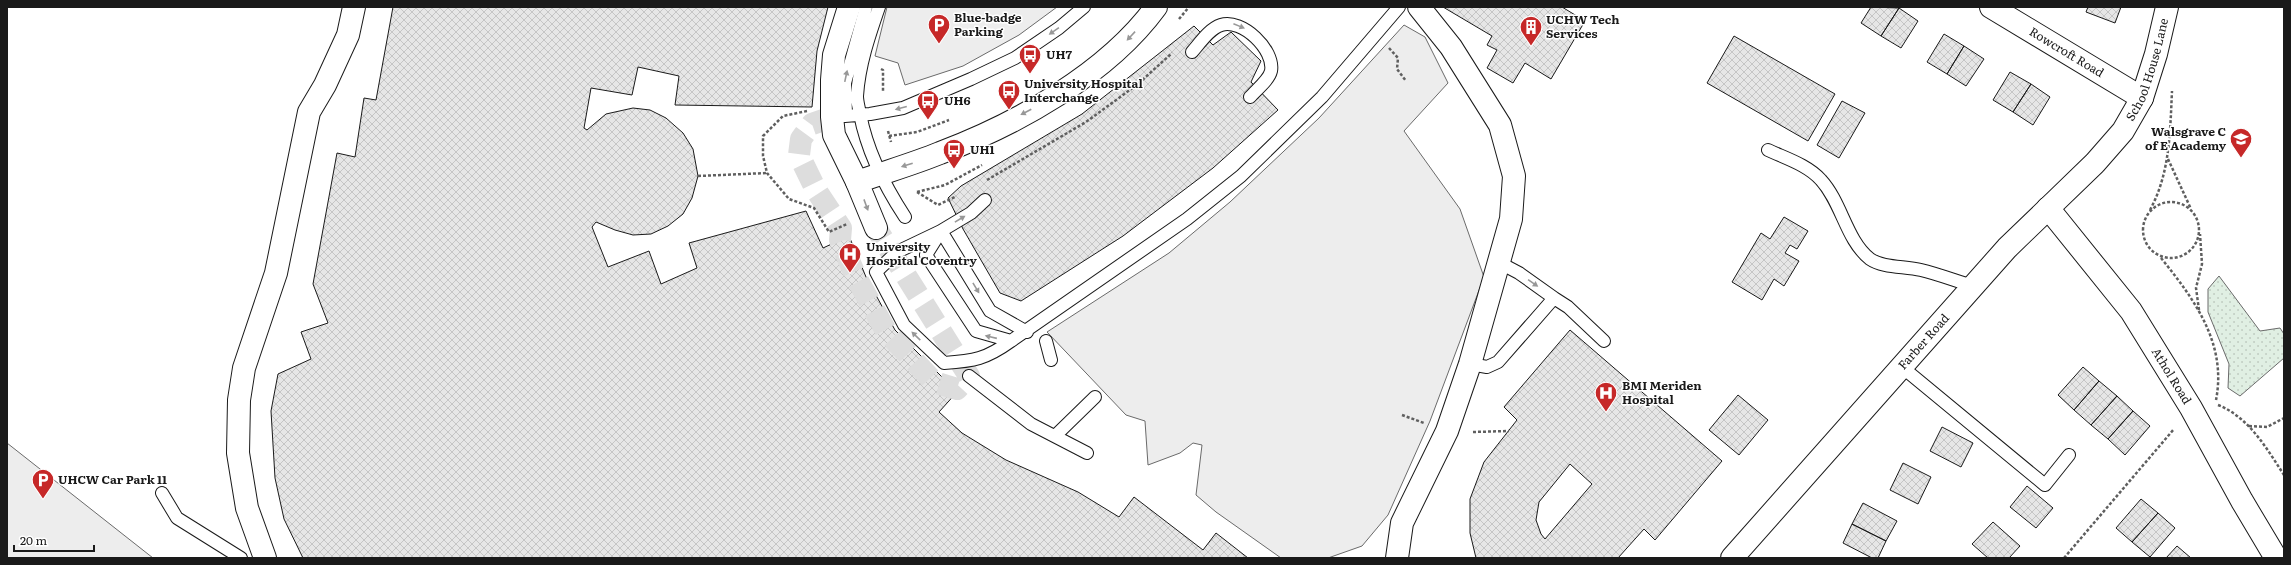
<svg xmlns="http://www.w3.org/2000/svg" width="2291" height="565" viewBox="0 0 2291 565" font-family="Literata,serif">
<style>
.park{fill:url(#park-dots);stroke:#6a6a6a}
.parking{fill:#ededed;stroke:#6a6a6a}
.building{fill:url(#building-cross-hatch);stroke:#1a1a1a;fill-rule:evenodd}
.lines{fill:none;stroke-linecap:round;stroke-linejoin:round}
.minor-tunnel{stroke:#ddd;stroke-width:22;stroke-dasharray:22 11;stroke-linecap:butt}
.service-casing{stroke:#1a1a1a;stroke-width:14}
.minor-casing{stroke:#1a1a1a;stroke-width:24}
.path{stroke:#5f5f5f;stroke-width:2.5;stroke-dasharray:3 2;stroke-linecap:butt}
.service{stroke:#fff;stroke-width:12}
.minor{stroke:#fff;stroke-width:22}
.oneway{fill:#989898}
.labels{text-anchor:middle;stroke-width:3;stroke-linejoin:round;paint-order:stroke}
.poi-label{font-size:12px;font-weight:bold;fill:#1a1a1a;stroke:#fff;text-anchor:start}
.street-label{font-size:12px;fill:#1a1a1a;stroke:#fff}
</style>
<defs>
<pattern id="park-dots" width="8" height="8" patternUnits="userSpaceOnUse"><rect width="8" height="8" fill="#e0efe3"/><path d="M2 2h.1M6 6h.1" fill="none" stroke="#c0ccc2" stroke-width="1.8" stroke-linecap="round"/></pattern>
<pattern id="building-cross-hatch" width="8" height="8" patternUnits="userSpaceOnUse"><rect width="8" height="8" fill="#e6e6e6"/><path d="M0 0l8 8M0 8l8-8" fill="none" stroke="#c5c5c5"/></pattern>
</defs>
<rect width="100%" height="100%" fill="#fff"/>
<path class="park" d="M2219 276 2260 331 2280 328 2284 334V358L2240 396 2228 388 2229 364 2208 312V289Z"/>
<path class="parking" d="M887 7H1057L1019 35 963 66 905 85 898 63 875 56Z
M1404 25 1425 37 1448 83 1404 131 1460 209 1484 277 1430 421 1388 515 1362 546 1328 558H1281L1216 512 1196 495 1202 445 1193 443 1180 453 1148 465 1145 421 1126 415 1047 332 1169 253 1230 202 1319 118Z
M7 443 153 558H7Z"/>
<path class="building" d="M393 7H828L817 51 812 107 675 105 679 76 638 67 632 95 591 88 584 128 587 130 606 114 633 108 650 110 666 118 683 133 693 149 698 176 692 198 683 214 668 226 651 234 633 235 615 230 596 222 592 227 608 267 649 251 661 284 697 268 689 243 806 211 823 248 849 236 866 277 895 330 957 392 939 412 962 433 1006 460 1078 492 1119 517 1134 497 1203 550 1216 533 1248 558H303L284 519 275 478 271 411 278 374 311 359 301 332 328 323 313 284 337 153 355 157 364 98 376 100Z
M1443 7H1562L1585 21 1551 79 1525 63 1513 83 1487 68 1497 50 1487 45 1492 36Z
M1871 7 1899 8 1881 36 1861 23Z
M2088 7H2121L2115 23 2086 12Z
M1899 8 1918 21 1901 48 1881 36Z
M1194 26 1213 45 1231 32 1261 61 1251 82 1278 110 1213 168 1123 236 1021 301 1000 293 963 229 948 198 961 186 1082 114Z
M1944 34 1964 46 1947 74 1927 62Z
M1734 36 1835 94 1808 141 1707 83Z
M1964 46 1984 59 1966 86 1947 74Z
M2010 72 2031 84 2013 112 1993 100Z
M2031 84 2050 97 2033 125 2013 112Z
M1842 101 1865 113 1839 158 1817 145Z
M1784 217 1808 231 1797 249 1790 245 1785 253 1799 261 1784 286 1774 279 1762 300 1732 282 1761 233 1770 239Z
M1570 330 1722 461 1655 540 1644 529 1618 558H1476L1470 533V499L1484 462 1517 420 1504 407ZM1570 464 1592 484 1545 539 1541 534 1536 520 1539 502Z
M2083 367 2099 381 2074 410 2058 395Z
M2099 381 2117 396 2091 425 2074 410Z
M1738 395 1768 420 1739 455 1709 430Z
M2117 396 2133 411 2108 439 2091 425Z
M2133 411 2150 426 2125 455 2108 439Z
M1942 427 1973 443 1961 467 1930 451Z
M1903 463 1931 477 1918 504 1890 490Z
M2027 486 2053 508 2036 528 2010 507Z
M2141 499 2158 513 2132 542 2116 528Z
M1863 503 1897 521 1886 541 1852 524Z
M2158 513 2175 528 2150 557 2132 542Z
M1993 522 2020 546 2009 558H1988L1972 544Z
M1852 524 1886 541 1878 558H1872L1843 543Z
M2177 546 2191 558H2166Z"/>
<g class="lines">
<path class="minor-tunnel" d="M832 117 812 124 801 139 799 155 816 190 841 228 840 240 857 279 886 331 934 382 957 389 969 376 876 228"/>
<g class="service-casing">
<path id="service" d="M879 7C869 36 859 65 857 96 857 102 859 108 860 114 867 151 884 185 905 217
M1192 52C1200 43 1209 29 1221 25 1242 18 1275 50 1271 71 1269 80 1256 90 1250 97
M846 115 845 83 866 7
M832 117 870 114 903 108 971 79 1015 58 1059 28 1084 7
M1768 150C1785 158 1808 165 1821 180 1842 203 1846 240 1870 259 1883 268 1905 266 1921 270 1938 274 1956 281 1973 286
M985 200 971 213 941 231 926 255 976 331 1011 341 1187 219 1241 176 1322 97 1399 7
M1554 298 1568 307 1604 341
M1011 341C986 359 974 361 944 363L904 325 876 272 897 252 941 231 990 311 1027 332
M1046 341 1051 360
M1470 364 1487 367 1498 362 1554 298 1519 273 1500 263
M1902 367 2045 485 2069 455
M969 376 1031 424 1087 453
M1055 436 1095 397
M162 493 177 518 241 558"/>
</g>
<g class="minor-casing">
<g id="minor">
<path d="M849 7 834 55 832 80V117L834 135 857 182 876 228"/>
<path id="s1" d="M1991 7 2142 98"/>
<path d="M857 182C885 172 913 164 940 153 1017 124 1107 74 1156 7"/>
<path id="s2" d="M2048 208 2131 311 2191 408 2242 501 2276 558"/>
<path d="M265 558 247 508 238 453 239 400 244 368 276 273 309 112 325 85 348 35 354 7"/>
<path d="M1397 558 1402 523 1447 431 1470 364 1511 219 1514 176 1500 125 1451 47 1419 7"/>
<path id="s3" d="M1732 558 2007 248 2095 163 2123 131 2142 98 2156 54 2167 7"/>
</g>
</g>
<path class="path" d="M1179 19 1189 7
M1389 48 1398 58 1397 69 1406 81
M881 69 883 70V91
M807 111 783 116 763 136V156L767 173 789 199 814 208 829 232 847 224
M888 131 891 142
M889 136 917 132 949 120
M2168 159 2191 209
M698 176 767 173
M987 180 1086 122 1138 84 1172 53
M917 192 945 185 982 165
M917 192 938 205 955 197
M2143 230a28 28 0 1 1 56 0a28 28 0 1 1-56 0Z
M2150 210C2170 173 2170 133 2172 91
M2161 258C2195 300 2227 344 2216 400
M2199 310 2196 288 2202 264 2200 234
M2218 405C2249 417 2267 449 2284 475
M1402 415 1424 423
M2249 426 2267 427 2284 418
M1473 432 1509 431
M2064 558 2174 429"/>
<use href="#service" class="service"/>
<use href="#minor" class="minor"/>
</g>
<defs><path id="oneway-solid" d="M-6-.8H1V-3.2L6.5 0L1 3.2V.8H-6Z"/></defs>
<g class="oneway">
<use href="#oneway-solid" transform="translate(1239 26) rotate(22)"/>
<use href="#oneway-solid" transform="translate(1054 31) rotate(145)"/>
<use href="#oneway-solid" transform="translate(1131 36) rotate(133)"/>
<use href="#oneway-solid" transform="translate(846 76) rotate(-78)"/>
<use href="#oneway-solid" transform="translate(901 108) rotate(165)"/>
<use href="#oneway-solid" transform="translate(1026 112) rotate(152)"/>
<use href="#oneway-solid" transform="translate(907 165) rotate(162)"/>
<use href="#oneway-solid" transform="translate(866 205) rotate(70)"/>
<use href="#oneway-solid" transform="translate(960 219) rotate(-31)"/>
<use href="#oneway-solid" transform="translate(1533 283) rotate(35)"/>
<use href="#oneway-solid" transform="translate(976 288) rotate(59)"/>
<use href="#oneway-solid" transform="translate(916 336) rotate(-136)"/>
<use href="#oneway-solid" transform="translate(991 337) rotate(-167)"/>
</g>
<defs>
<g id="parking-pin" transform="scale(1.15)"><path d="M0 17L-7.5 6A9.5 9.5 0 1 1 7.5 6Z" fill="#c62828" stroke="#fff"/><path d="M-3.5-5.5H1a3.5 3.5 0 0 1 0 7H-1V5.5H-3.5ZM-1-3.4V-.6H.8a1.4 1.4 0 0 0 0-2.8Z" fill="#fff"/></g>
<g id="building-pin" transform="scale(1.15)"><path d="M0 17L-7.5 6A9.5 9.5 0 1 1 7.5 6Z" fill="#c62828" stroke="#fff"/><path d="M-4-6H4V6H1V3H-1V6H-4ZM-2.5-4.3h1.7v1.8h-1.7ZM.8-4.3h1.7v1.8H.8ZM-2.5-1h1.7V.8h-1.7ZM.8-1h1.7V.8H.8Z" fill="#fff"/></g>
<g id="bus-pin" transform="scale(1.15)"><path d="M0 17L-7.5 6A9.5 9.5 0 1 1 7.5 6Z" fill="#c62828" stroke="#fff"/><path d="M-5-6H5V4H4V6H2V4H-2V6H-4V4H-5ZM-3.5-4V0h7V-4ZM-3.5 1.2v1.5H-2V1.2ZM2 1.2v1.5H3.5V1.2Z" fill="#fff"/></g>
<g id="school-pin" transform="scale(1.15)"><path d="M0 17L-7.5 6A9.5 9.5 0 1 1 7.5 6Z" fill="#c62828" stroke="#fff"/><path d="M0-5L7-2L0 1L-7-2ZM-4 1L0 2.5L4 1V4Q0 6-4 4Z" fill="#fff"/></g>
<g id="hospital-pin" transform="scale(1.15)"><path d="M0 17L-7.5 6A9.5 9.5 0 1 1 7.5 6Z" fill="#c62828" stroke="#fff"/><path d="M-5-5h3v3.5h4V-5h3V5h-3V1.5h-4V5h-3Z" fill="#fff"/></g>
</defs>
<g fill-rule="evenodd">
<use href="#parking-pin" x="939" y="25"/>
<use href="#building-pin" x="1531" y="27"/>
<use href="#bus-pin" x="1030" y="55"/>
<use href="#bus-pin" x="1009" y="91"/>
<use href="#bus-pin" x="928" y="101"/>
<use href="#school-pin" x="2241" y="139"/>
<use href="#bus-pin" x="954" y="150"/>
<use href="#hospital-pin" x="850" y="254"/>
<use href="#hospital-pin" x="1606" y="393"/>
<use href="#parking-pin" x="43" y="480"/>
</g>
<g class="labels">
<g class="poi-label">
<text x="954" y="22">Blue-badge<tspan x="954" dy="14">Parking</tspan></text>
<text x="1546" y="24">UCHW Tech<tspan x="1546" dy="14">Services</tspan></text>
<text x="1046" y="59">UH7</text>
<text x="1024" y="88">University Hospital<tspan x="1024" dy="14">Interchange</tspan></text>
<text x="944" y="105">UH6</text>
<text x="2226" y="136" text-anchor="end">Walsgrave C<tspan x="2226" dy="14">of E Academy</tspan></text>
<text x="970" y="154">UH1</text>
<text x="866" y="251">University<tspan x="866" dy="14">Hospital Coventry</tspan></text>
<text x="1622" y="390">BMI Meriden<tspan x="1622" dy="14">Hospital</tspan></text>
<text x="58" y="484">UHCW Car Park 11</text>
</g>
<g class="street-label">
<text dy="4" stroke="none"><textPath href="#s1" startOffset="88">Rowcroft Road</textPath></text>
<text dy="4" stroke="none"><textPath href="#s3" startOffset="646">School House Lane</textPath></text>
<text dy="4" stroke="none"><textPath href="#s3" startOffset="289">Farber Road</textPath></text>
<text dy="4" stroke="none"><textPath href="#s2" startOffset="209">Athol Road</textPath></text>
</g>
</g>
<rect width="2291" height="565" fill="none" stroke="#1a1a1a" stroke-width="16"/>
<path d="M14 545v6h80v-6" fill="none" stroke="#1a1a1a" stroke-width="2"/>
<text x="20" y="545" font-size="12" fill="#1a1a1a" stroke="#ffffff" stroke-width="3" paint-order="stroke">20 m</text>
</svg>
